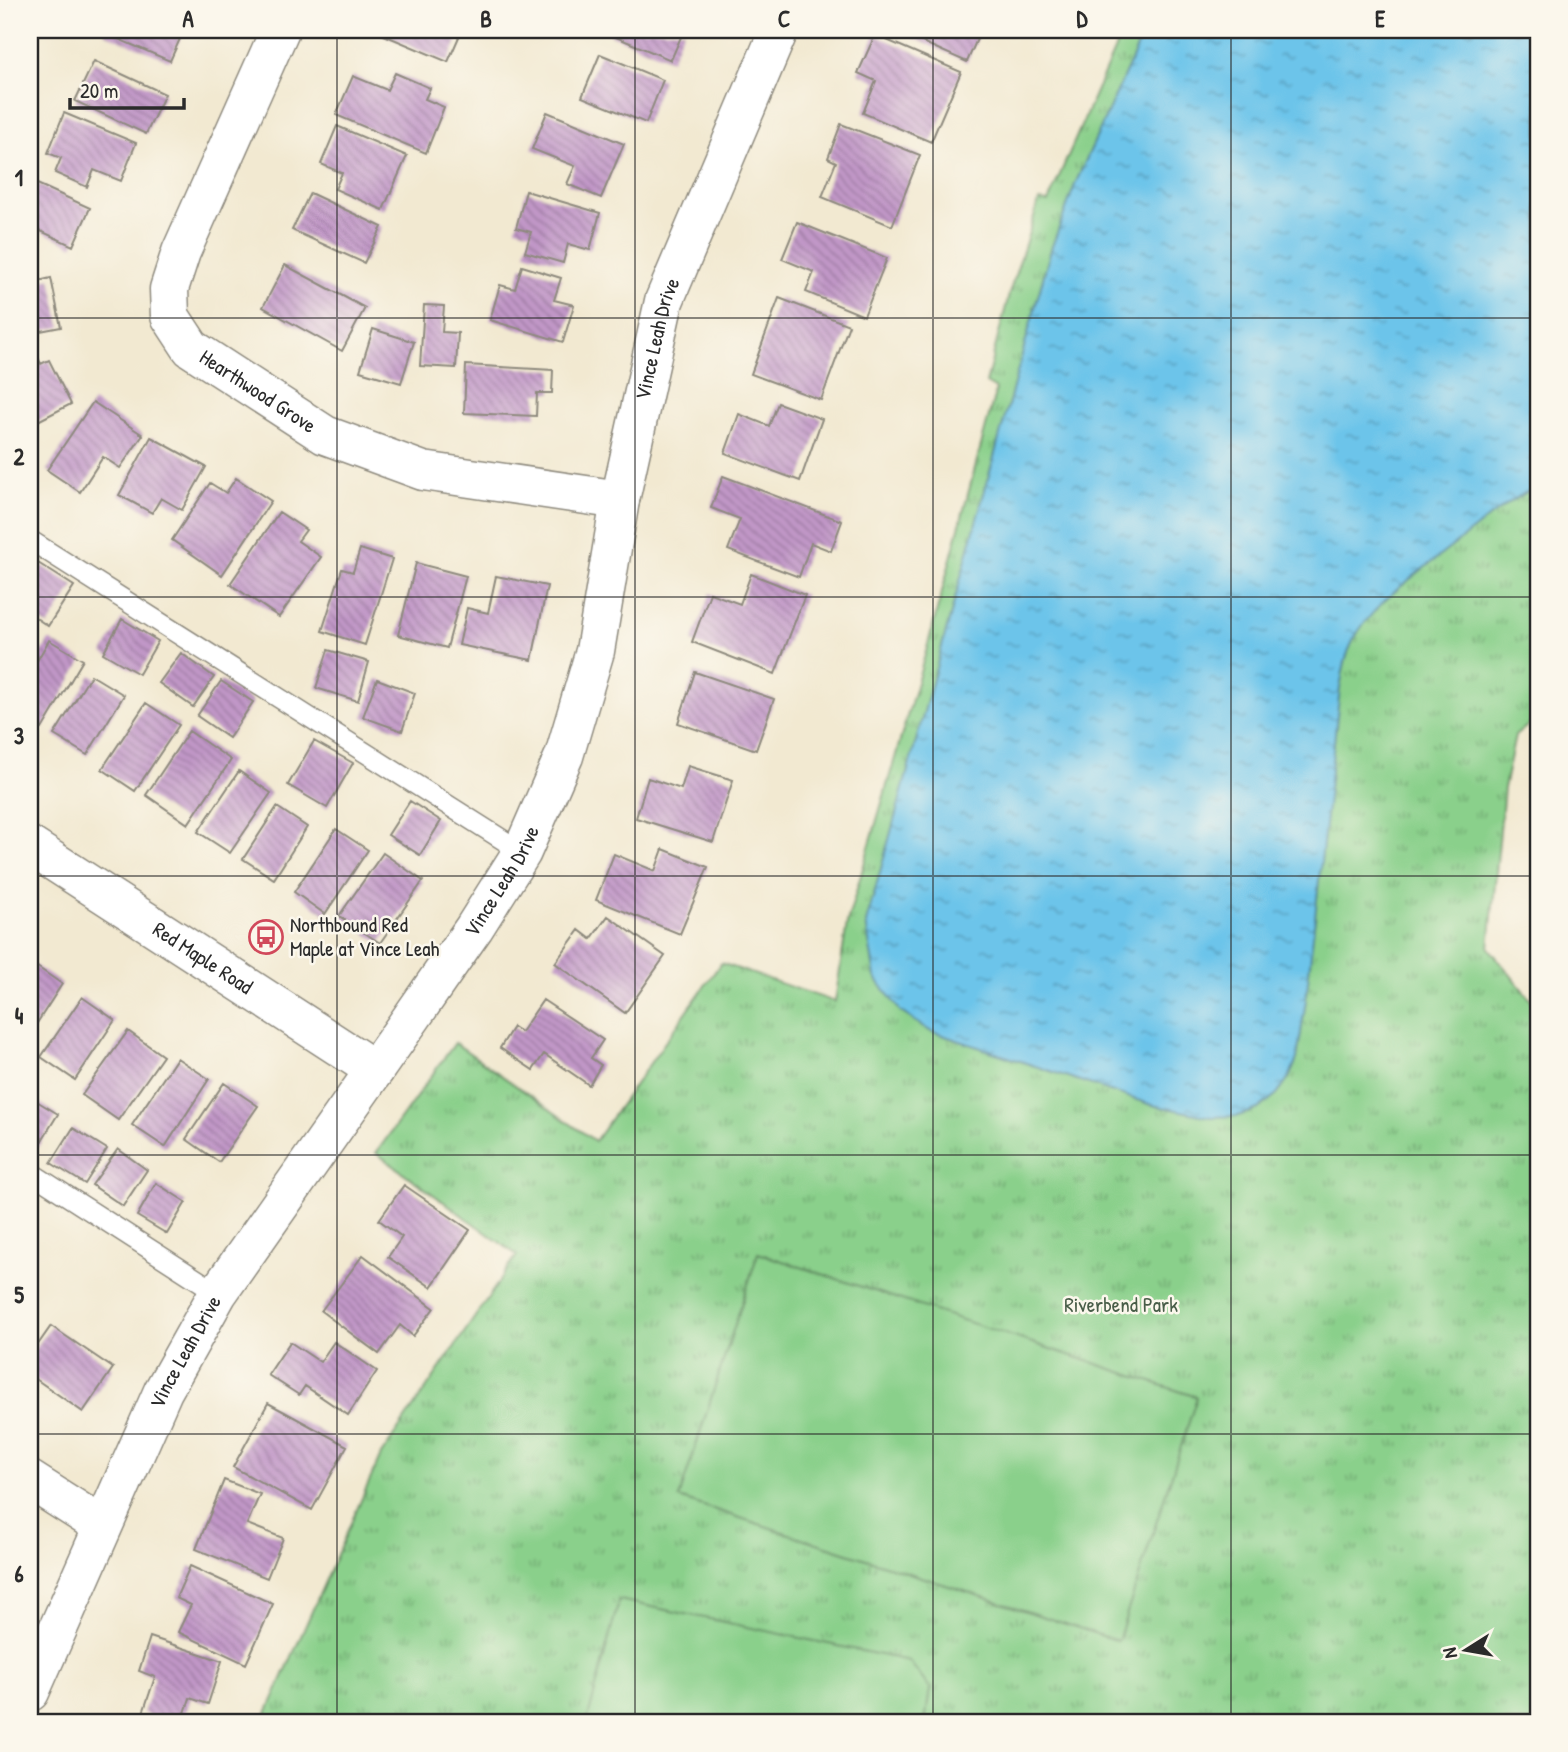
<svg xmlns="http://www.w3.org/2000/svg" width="1568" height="1752" viewBox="0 0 1568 1752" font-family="'Patrick Hand',sans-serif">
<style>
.grass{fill:url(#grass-tufts);stroke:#5a7e5b;stroke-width:2}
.pitch{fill:#8ad08b;stroke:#5a7e5b;stroke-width:2}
.water{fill:url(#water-ripples);stroke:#4c788a;stroke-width:2}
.building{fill:url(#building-back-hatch)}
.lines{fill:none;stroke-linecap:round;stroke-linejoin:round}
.lane-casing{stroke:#8e8a7e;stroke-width:22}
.street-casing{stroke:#8e8a7e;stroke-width:41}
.lane{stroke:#fff;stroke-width:19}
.street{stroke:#fff;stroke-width:38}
.grid{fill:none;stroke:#2b2b2b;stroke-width:2;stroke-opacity:0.55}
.labels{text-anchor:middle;stroke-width:5;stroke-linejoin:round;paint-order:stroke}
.street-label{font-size:21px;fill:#2b2b2b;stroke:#fbf7ec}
.poi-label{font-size:21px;fill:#2b2b2b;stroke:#fbf7ec;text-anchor:start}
.park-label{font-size:21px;fill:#485d48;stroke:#fbf7ec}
.neatline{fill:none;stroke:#2b2b2b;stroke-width:2.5}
.grid-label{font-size:23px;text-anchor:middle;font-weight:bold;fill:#2b2b2b}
</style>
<defs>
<pattern id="grass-tufts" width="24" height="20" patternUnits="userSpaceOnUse" patternTransform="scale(1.75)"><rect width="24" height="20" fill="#8ad08b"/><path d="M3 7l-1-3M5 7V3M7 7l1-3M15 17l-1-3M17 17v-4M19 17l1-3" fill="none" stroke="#71a972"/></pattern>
<pattern id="water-ripples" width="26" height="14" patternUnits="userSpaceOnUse" patternTransform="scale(1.75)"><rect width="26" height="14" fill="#6cc4ea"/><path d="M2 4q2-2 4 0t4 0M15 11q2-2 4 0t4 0" fill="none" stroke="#599fbe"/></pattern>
<pattern id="building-back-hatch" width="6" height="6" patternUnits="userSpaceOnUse" patternTransform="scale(1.75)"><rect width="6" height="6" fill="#c197c7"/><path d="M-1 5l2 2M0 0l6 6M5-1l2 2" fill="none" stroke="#9d7ba2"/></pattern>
</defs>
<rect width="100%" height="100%" fill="#fbf7ec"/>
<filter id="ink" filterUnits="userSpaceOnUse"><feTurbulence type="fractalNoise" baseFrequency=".0143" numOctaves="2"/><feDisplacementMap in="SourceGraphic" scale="14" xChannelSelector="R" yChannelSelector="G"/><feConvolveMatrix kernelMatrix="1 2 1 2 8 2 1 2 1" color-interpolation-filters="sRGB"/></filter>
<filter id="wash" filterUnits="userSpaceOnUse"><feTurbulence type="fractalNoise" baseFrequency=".00686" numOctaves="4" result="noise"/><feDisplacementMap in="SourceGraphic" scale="28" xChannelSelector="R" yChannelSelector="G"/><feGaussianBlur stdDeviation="1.57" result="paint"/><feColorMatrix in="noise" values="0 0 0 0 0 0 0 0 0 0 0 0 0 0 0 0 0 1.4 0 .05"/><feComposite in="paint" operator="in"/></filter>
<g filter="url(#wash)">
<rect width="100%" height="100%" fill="#f2e9d1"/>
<path class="grass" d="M1123 30H1538V717L1515 736 1504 788 1489 948 1538 1009V1722H263L381 1455 517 1255 376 1153 455 1043 595 1141 721 963 835 1002 847 923 927 648 996 389 986 383 1010 291 1039 201 1048 202Z"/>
<path class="pitch" d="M758 1253 1197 1397 1118 1641 679 1498Z
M619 1600 909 1661 930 1689 925 1722H587Z"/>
<path class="water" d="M1145 30H1538V486C1504 503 1476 528 1446 551 1415 576 1371 605 1353 641 1345 656 1343 672 1340 688L1306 1000 1297 1059 1290 1076 1277 1094 1258 1109 1238 1116 1210 1117 1152 1105 930 1031 901 1012 875 977 866 923 1051 249 1076 182Z"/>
<g id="blocks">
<path class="building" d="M105 30H184L170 61 104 33Z
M372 30H462L448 62Z
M599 30H684L671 60Z
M895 30H981L967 62Z
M875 35 961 72 931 142 863 113 876 81 858 73Z
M600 54 663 80 646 123 582 97Z
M94 61 165 94 146 134 75 101Z
M395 73 430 88 425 99 444 107 426 153 336 115 353 76 387 90Z
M547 112 624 144 601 198 567 184 575 166 532 149Z
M64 113 136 143 121 181 94 170 87 187 55 173 61 158 48 153Z
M841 124 920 155 892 226 822 197 836 162 828 158Z
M337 126 407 156 383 210 335 189 342 173 321 164Z
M35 183 90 208 73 246 30 226V196Z
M526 191 600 213 590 250 568 244 563 263 525 252 531 232 516 228Z
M310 193 382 227 364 263 292 230Z
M797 222 887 258 864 316 806 292 814 272 782 259Z
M285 265 365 308 342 351 263 307Z
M522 266 561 278 554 300 574 305 563 342 490 320 500 285 515 289Z
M51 278 61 327 30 333V283Z
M779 298 849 325 821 400 751 374Z
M424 305 444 306 442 332 458 333 456 368 420 366Z
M373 329 414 342 401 383 360 371Z
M32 345 41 364 49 360 71 404 30 425V346Z
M466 365 553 370 552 393H537L536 416 464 413Z
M93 402 143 435 120 468 103 457 80 492 47 470Z
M778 403 822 419 800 481 725 453 739 414 769 426Z
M151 437 206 467 182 510 161 498 152 513 119 495Z
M723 476 842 521 831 551 811 543 799 577 728 550 740 519 711 508Z
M236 478 271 501 222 575 172 540 210 483 226 493Z
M279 512 306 530 298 541 321 557 279 617 230 584Z
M360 549 392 559 365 645 322 631 342 569 353 572Z
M38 563 74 586 48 626 30 614V576Z
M416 563 466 576 447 648 398 635Z
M751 574 805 595 775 674 692 642 710 593 740 604Z
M496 576 547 586 532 660 459 645 467 608 488 613Z
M122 619 158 641 139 674 103 653Z
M49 640 83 660 42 729 30 722V673Z
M328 650 369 662 358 701 316 688Z
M181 653 214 677 193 707 159 683Z
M695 672 774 699 756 750 678 723Z
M91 675 124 695 87 755 54 735Z
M377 679 415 693 402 731 363 717Z
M221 681 253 702 229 738 197 716Z
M146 703 179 725 135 791 102 769Z
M189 731 231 760 188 824 146 795Z
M314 741 353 763 327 808 288 785Z
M688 766 733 780 713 842 636 818 648 778 681 789Z
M239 771 271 793 230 853 198 832Z
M410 801 441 821 420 855 388 835Z
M277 807 307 827 274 879 243 859Z
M336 829 368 850 325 914 294 892Z
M663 849 708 867 680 934 596 900 614 854 655 871Z
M383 853 423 881 380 943 339 916Z
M608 916 665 956 625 1013 555 963 579 930 591 939Z
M30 962 62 984 30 1034Z
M82 997 115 1020 75 1080 41 1057Z
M543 1000 603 1040 591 1058 601 1065 589 1085 544 1054 533 1070 500 1048 513 1027 521 1032Z
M128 1031 163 1056 118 1120 82 1095Z
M177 1058 209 1079 165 1147 132 1125Z
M224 1083 258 1106 219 1162 186 1139Z
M30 1097 58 1114 36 1150 30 1147Z
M73 1128 107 1149 85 1184 51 1163Z
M118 1149 147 1170 123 1206 92 1185Z
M156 1183 186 1202 167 1234 137 1216Z
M404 1185 470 1230 431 1287 388 1257 402 1237 379 1220Z
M363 1255 434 1308 413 1336 400 1325 379 1354 321 1311Z
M51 1326 113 1368 83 1412 30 1375V1356Z
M290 1342 320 1362 334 1342 377 1371 348 1415 305 1386 299 1395 268 1375Z
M268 1403 347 1446 312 1510 233 1467Z
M224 1480 260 1494 247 1524 283 1538 267 1578 196 1549Z
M190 1566 273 1604 246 1664 178 1632 191 1605 176 1598Z
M150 1637 222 1661 208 1704 190 1698 182 1722H171L143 1713 155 1677 139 1671Z"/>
</g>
</g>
<g filter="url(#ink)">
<use href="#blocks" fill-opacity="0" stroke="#8e8a7e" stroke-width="2"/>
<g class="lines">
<g class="lane-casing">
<path id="lane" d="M30 540 522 852
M30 1172 218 1293"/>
</g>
<g class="street-casing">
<g id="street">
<path id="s1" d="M280 30 181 252 169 289 170 316 191 348 325 435 423 471 620 500"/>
<path id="s2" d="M30 846 375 1070"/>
<path d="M30 1480 102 1526"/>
<path id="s3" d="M30 1692 163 1391 218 1293 412 1017 474 928 522 852 564 756 595 651 620 500 664 301 779 30"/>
</g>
</g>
<use href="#lane" class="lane"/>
<use href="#street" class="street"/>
</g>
</g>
<path class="grid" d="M337 30V1722M635 30V1722M933 30V1722M1231 30V1722M30 318H1538M30 597H1538M30 876H1538M30 1155H1538M30 1434H1538"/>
<defs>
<g id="bus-ring" transform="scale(1.75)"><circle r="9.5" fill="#fbf7ec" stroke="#d1495b" stroke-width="1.5"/><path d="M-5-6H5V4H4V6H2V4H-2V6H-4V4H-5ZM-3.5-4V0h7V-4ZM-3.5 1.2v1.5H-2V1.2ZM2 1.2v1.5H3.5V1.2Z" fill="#d1495b"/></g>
</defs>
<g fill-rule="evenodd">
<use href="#bus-ring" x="266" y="937"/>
</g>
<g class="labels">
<g class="street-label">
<text dy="7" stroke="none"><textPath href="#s3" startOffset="1510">Vince Leah Drive</textPath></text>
<text dy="7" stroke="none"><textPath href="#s1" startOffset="427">Hearthwood Grove</textPath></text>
<text dy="7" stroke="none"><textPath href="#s3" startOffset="942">Vince Leah Drive</textPath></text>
<text dy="7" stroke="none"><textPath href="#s2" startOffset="206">Red Maple Road</textPath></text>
<text dy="7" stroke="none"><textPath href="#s3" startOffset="374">Vince Leah Drive</textPath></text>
</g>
<g class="poi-label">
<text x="290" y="932">Northbound Red<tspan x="290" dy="24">Maple at Vince Leah</tspan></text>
</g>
<g class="park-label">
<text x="1121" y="1312">Riverbend Park</text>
</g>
</g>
<rect width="1568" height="1752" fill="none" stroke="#fbf7ec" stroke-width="77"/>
<g transform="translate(1466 1650) rotate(259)" stroke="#fbf7ec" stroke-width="5" paint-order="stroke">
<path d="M0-5L12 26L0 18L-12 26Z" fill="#2b2b2b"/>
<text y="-10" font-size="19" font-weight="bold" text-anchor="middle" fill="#2b2b2b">N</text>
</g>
<path d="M70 98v10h114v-10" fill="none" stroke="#2b2b2b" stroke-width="3.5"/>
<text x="80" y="98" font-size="21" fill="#2b2b2b" stroke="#fbf7ec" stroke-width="5" paint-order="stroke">20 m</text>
<rect x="38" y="38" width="1492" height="1676" class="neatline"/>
<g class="grid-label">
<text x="188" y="27">A</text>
<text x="486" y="27">B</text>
<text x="784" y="27">C</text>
<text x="1082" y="27">D</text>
<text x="1380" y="27">E</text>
<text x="19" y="186">1</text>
<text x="19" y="465">2</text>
<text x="19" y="744">3</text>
<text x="19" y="1024">4</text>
<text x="19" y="1303">5</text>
<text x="19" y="1582">6</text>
</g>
</svg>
